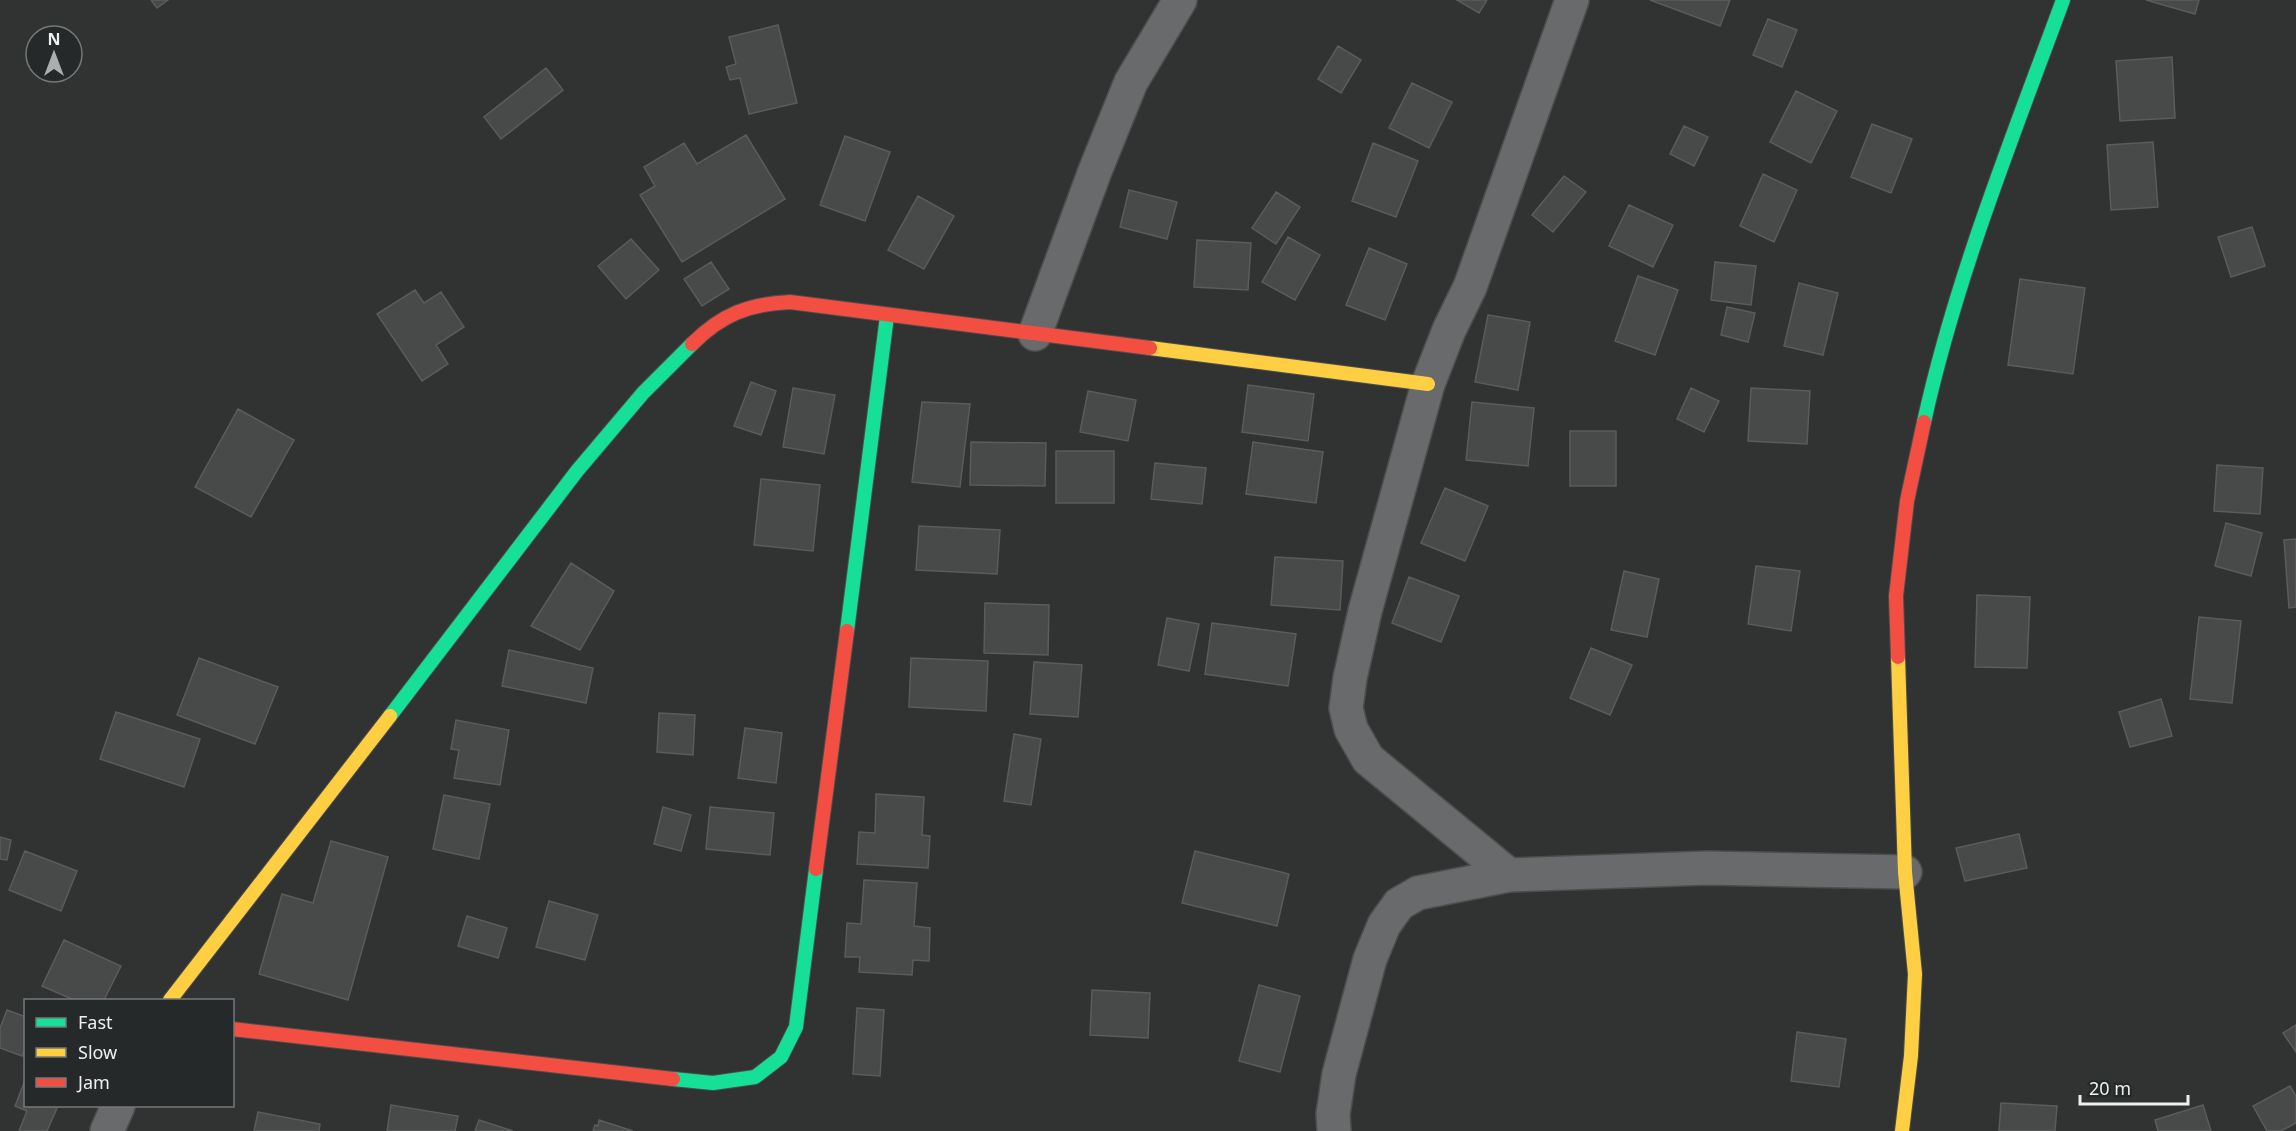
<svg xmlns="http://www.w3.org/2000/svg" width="2296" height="1131" viewBox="0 0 2296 1131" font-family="'Noto Sans',sans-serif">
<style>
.building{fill:#484949;stroke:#5b5b5c;stroke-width:1.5}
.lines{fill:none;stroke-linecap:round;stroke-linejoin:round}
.street-casing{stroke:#4c4e4e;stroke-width:36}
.fast-casing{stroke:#4c4e4e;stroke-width:16}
.slow-casing{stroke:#4c4e4e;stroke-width:16}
.jam-casing{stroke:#4c4e4e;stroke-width:16}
.street{stroke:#696a6b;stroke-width:33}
.fast{stroke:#16e098;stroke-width:14}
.slow{stroke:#ffcf43;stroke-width:14}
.jam{stroke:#f24e42;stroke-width:14}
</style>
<rect width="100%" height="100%" fill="#313232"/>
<path class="building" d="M151 0H168L157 8Z
M1457 0H1487L1479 13Z
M1650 0H1730L1720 26Z
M2146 0H2199L2195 14Z
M1768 19 1797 30 1782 67 1753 55Z
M778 25 797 103 749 114 740 78 730 80 726 67 736 64 729 37Z
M1338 46 1361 60 1341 93 1318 79Z
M2172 57 2175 118 2120 121 2116 61Z
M546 68 563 90 501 139 484 117Z
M1412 83 1452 102 1429 148 1389 128Z
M1796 91 1837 111 1811 163 1770 142Z
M1872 124 1912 139 1891 193 1851 177Z
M1684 126 1708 137 1694 166 1670 154Z
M746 135 785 199 682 262 640 195 655 186 644 167 684 143 697 164Z
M845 136 890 152 865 221 820 205Z
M2153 142 2158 207 2111 210 2107 145Z
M1373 143 1418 161 1396 217 1352 201Z
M1763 174 1797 190 1774 242 1740 226Z
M1564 176 1586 192 1553 232 1532 215Z
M1129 190 1177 202 1167 239 1120 227Z
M1276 192 1300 207 1276 244 1252 228Z
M918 196 954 216 924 269 888 250Z
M1629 205 1673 225 1653 267 1609 246Z
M2252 227 2265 266 2231 277 2218 237Z
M1288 237 1320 255 1295 300 1262 282Z
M631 239 659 270 626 299 598 266Z
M1197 240 1251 243 1248 290 1194 287Z
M1369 248 1407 264 1385 320 1346 305Z
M711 262 729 289 702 306 684 279Z
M1715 262 1756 266 1751 305 1711 300Z
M1638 276 1678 290 1655 355 1615 341Z
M2020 279 2085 288 2073 374 2008 365Z
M1799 283 1838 293 1823 355 1784 346Z
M415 290 424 303 441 292 464 327 436 345 448 364 422 381 377 314Z
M1727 307 1755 313 1748 342 1721 335Z
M1488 315 1530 322 1518 390 1475 382Z
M751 382 776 391 761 435 734 426Z
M1248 385 1314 394 1308 441 1242 432Z
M793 388 835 395 824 454 783 447Z
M1691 388 1719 401 1704 432 1677 419Z
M1751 388 1810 391 1807 444 1748 441Z
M1088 391 1136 400 1128 441 1080 432Z
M922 402 970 404 960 487 912 482Z
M1472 402 1534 408 1528 466 1466 460Z
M238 409 294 440 251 517 195 487Z
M1570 431H1616V486H1570Z
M971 442 1046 443 1045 486 970 485Z
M1253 442 1323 452 1316 503 1246 494Z
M1056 451H1114V503H1056Z
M1155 463 1206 468 1202 504 1151 499Z
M2217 465 2263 468 2260 514 2214 511Z
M761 479 820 485 813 551 754 545Z
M1445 488 1488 506 1465 561 1421 543Z
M2226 523 2262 533 2251 576 2215 566Z
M919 526 1000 530 997 574 916 570Z
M2296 539V607L2289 608 2284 540Z
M1275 557 1343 561 1340 610 1271 605Z
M571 563 614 591 580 650 531 626Z
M1756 566 1800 571 1791 631 1748 624Z
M1624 571 1659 579 1647 637 1611 630Z
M1409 577 1459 596 1441 642 1392 623Z
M1977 595 2030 597 2027 668 1975 667Z
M985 603 1049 605 1048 655 984 653Z
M2199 617 2241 621 2232 703 2190 699Z
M1167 618 1199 624 1189 671 1158 665Z
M1212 623 1296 634 1288 686 1205 674Z
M1591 648 1632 665 1610 715 1570 698Z
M509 650 593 668 586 703 502 686Z
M199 658 278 687 255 744 177 715Z
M911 658 988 661 986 711 909 707Z
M1034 662 1082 665 1078 717 1030 714Z
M2161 699 2172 736 2130 747 2119 712Z
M116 712 200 739 184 787 100 759Z
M659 713 695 715 693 755 657 752Z
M456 720 509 730 500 785 454 778 459 750 451 749Z
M745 728 782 733 776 783 738 778Z
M1014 734 1041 739 1031 805 1004 801Z
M876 794 924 797 922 835 930 836 928 868 857 864 859 832 875 833Z
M444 795 490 804 479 859 433 849Z
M663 807 691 815 681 851 654 844Z
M710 807 774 813 770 855 706 849Z
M2019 834 2027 868 1965 881 1956 848Z
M0 837 11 840 7 860 0 859Z
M331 841 388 857 348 1000 259 974 282 894 313 903Z
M25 851 77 871 61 911 9 890Z
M1195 851 1289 874 1277 926 1182 903Z
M864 880 917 883 914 926 930 928 929 961 913 960 912 975 859 972 860 957H845L847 923 861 924Z
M549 901 598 915 585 960 536 947Z
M467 916 507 928 498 958 458 946Z
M64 940 121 966 104 1000H74L42 986Z
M1259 985 1300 996 1280 1072 1239 1061Z
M1092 990 1150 993 1148 1038 1090 1035Z
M857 1008 884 1010 880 1076 853 1074Z
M7 1010 26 1017V1046L22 1056 0 1048V1028Z
M2296 1025V1052L2283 1033Z
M1797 1032 1846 1039 1839 1087 1791 1081Z
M25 1080 26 1106H58L47 1131H19L27 1111 15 1106Z
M2290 1086 2296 1096V1123L2281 1131H2267L2253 1106Z
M2001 1103 2057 1106 2055 1131H1999Z
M391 1105 458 1116 455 1131H387Z
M2203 1105 2211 1131H2158L2155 1120Z
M258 1112 320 1124 319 1131H254Z
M479 1120 513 1131H475Z
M599 1120 633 1131H593L595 1125 598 1126Z"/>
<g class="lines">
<g class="street-casing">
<path id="street" d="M1035 334 1095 171 1131 82 1180 0
M1509 875 1368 759 1351 729 1346 708 1350 678 1365 611 1428 384 1449 330 1470 287 1572 0
M107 1131 118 1106
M1334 1131 1333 1114 1339 1074 1370 959 1384 925 1399 904 1418 893 1509 875 1707 868 1905 872"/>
</g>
<g class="fast-casing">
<path id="fast" d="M1924 422C1956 277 2012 139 2063 0
M847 631 887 316
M390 716 577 471 643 393 692 344
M673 1079 713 1083 755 1077 781 1057 796 1027 816 869"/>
</g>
<g class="slow-casing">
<path id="slow" d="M1150 348 1428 384
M1898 657 1905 872 1915 974 1911 1056 1902 1131
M170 1000 390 716"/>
</g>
<g class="jam-casing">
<path id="jam" d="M692 344C722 314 749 304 790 302L1150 348
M1898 657 1896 596 1907 501 1924 422
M816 869 847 631
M232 1029 673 1079"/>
</g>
<use href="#street" class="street"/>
<use href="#fast" class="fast"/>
<use href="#slow" class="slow"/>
<use href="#jam" class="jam"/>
</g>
<rect x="24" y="999" width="210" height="108" fill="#262929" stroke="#767979" stroke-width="1.5"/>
<rect x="36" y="1018" width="30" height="9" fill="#16e098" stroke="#767979" stroke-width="1.5"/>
<text x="78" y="1029" font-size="18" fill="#eef0f0">Fast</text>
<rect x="36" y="1048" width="30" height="9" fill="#ffcf43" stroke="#767979" stroke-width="1.5"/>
<text x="78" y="1059" font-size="18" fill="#eef0f0">Slow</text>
<rect x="36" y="1078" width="30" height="9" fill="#f24e42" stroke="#767979" stroke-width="1.5"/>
<text x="78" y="1089" font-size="18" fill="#eef0f0">Jam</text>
<g transform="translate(54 54)"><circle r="28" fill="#262929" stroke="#767979" stroke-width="1.5"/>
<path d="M0-4.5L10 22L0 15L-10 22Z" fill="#acaeae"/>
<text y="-9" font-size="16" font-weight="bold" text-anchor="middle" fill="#eef0f0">N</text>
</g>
<path d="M2080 1095v9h108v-9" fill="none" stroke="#eef0f0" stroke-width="3"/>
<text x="2089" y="1095" font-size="18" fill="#eef0f0" stroke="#262929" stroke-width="4.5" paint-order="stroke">20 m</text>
</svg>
